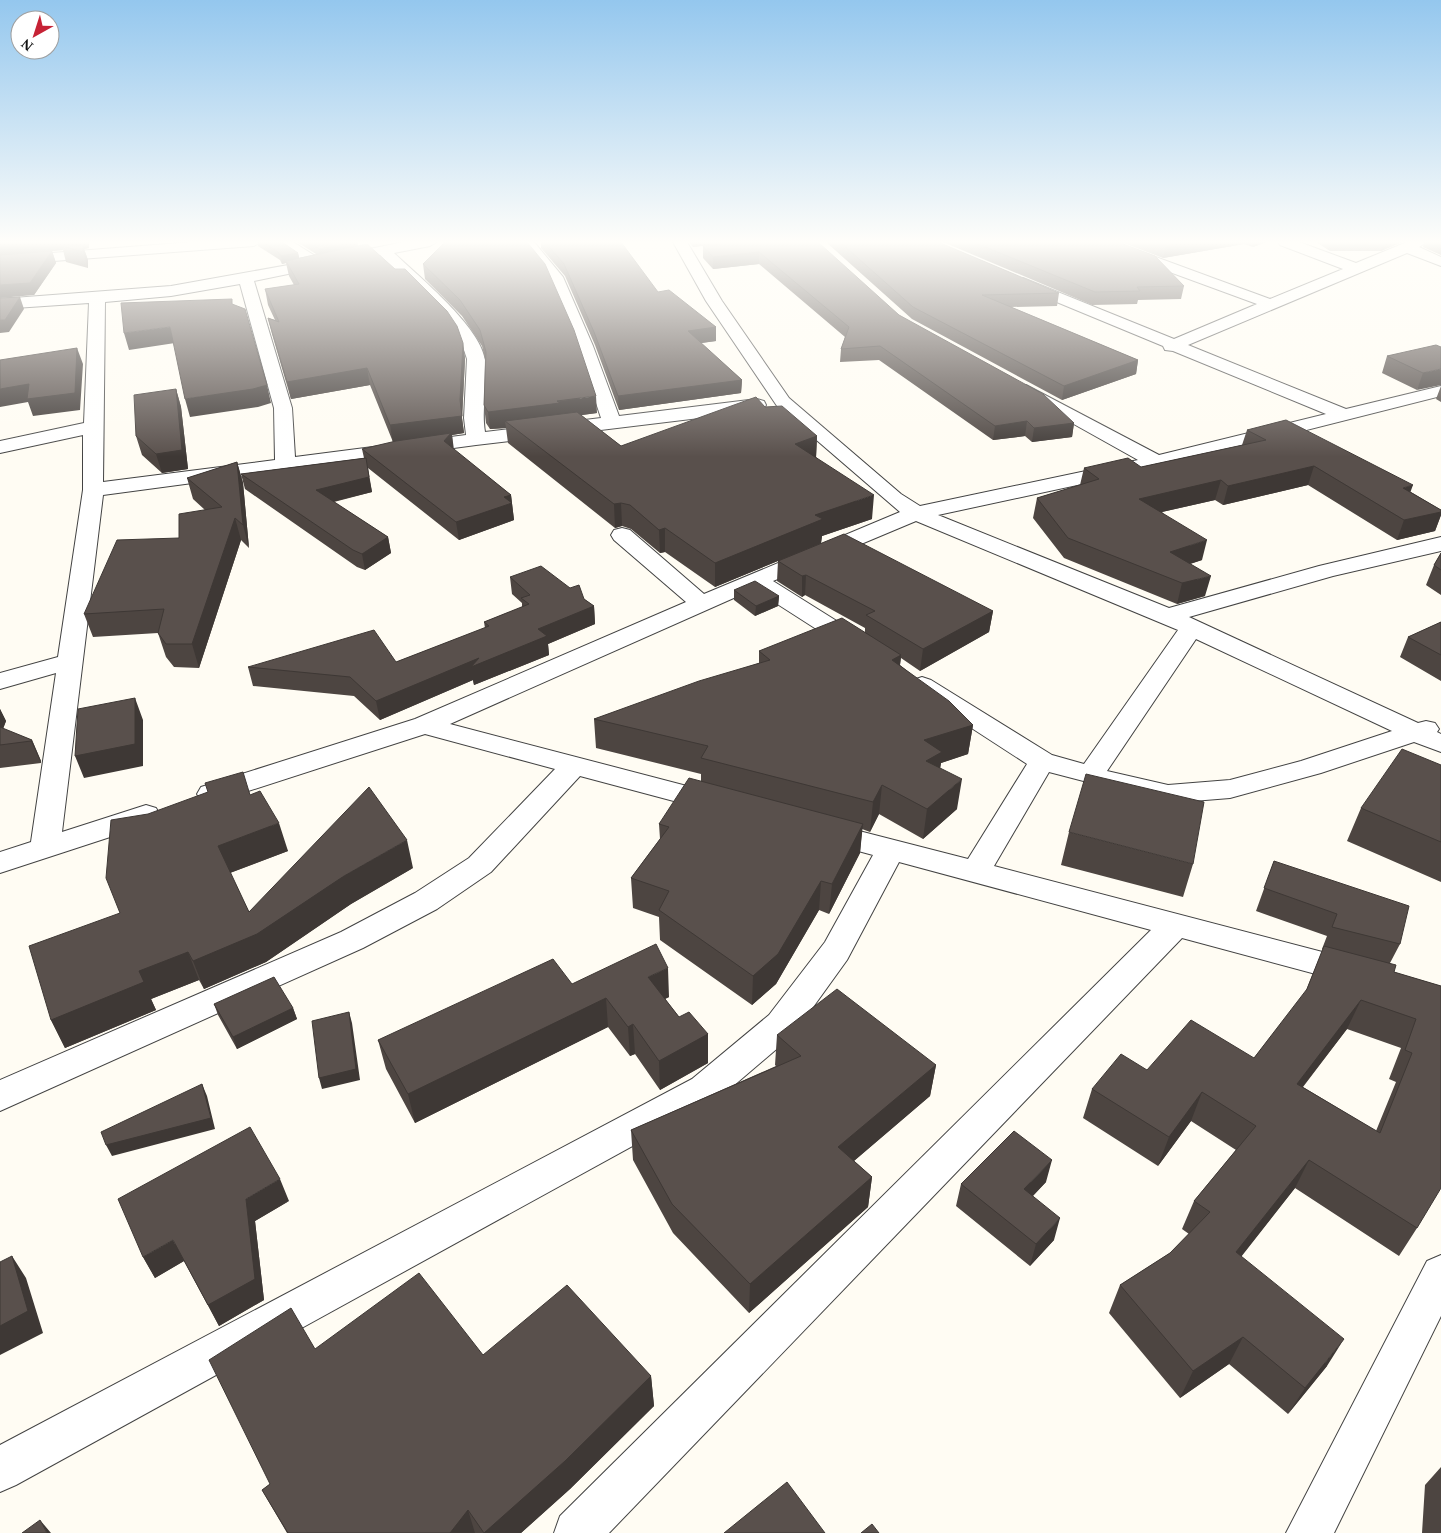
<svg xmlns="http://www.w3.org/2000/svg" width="1441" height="1533" viewBox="0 0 1441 1533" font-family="'Times New Roman',serif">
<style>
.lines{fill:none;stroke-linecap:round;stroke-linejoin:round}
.minor-casing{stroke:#434343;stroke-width:2}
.minor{fill:#fff;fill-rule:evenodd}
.wall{fill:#4d4541;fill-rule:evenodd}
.shaded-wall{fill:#3e3835}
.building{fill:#59504c;stroke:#3e3835;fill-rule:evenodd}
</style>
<rect width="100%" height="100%" fill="#fffcf3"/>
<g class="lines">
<g class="minor-casing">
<path id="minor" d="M193 242H261L254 246 0 265V257Z
M275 242H293L320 259 404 242H437L430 246 394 253C419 277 480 326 485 360 488 383 481 408 485 432L601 418 577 346 548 278 519 242H534L563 277 593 346 619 416 757 399 764 401 766 405 764 409 757 411 476 445 103 495 62 832 146 805 156 808 160 815 156 822 0 873V852L31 842 56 673 0 689V673L58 657 83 490V435L0 453V441L84 423 89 303 0 309V299L171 286 305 262ZM380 255 451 326 461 341 467 359 464 418 466 435 295 457 292 408 254 281ZM240 284 274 408 275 460 103 482 105 302 171 296Z
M673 242H687L722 301 789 398 901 494 920 506 1138 460 1020 394 1017 390 1020 386 1026 385 1159 455 1326 414 1173 351 1165 350 1163 346 1018 286 1015 283 1023 278 1028 280 1174 339 1257 304 1096 245 1094 242H1115L1270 299 1343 269 1280 245 1278 242H1299L1356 263 1407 242H1427L1419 247 1441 257V266L1407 253 1188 345 1346 409 1441 386V396L1156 468 938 515 1169 608 1319 566 1441 537V551L1333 576 1189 617 1418 723 1426 721 1435 723 1439 729 1437 732 1441 734V752L1414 742 1321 773 1230 798 1168 803 1049 772 994 866 1353 960 1365 963 1369 972 1365 981 1353 984 1182 938 609 1533H554L560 1516 1151 930 899 862 847 960 793 1035 718 1099 16 1485 0 1492V1445L692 1079 769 1015 825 942 873 855 814 839 809 832 814 825 824 822 968 859 1027 764 913 690 909 685 913 680 922 677 931 680 1052 755 1084 764 1178 630 916 521 773 581 867 640 870 645 867 650 858 652 849 650 754 589 450 724 725 796 729 803 725 810 715 812 580 776 491 872 437 909 363 948 0 1111V1080L341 932 415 893 469 858 555 769 425 734 211 803 201 801 197 794 201 787 415 719 686 602 614 540 611 535 614 530 622 528 630 530 704 594 900 512 777 406 706 301ZM1196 639 1392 731 1301 761 1230 780 1168 785 1107 771Z
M1441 1255V1316L1334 1533H1286L1427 1261Z"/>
</g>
<use href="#minor" class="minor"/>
</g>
<path class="wall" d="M0 242 89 248 84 249 88 260V268L66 262 63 250 52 251 56 263 34 295Z
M258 242H282L298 253 299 258 316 254 297 242H357L358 246 463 343 465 359 462 418 464 433 452 435 453 449 511 495 514 520 459 540 368 468 372 492 334 502 388 537 391 553 365 570 357 567 245 489 241 474 364 458 362 449 393 442 370 385 291 399 272 334 268 318 275 320 268 305 265 289 294 285 289 276 286 263 282 264 280 260 258 246Z
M541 242H545L658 292 716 327V341L700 343 742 380 741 393 619 410 595 345 565 276 541 248Z
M689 242H733L693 247Z
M737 242 899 315 1074 423 1072 437 1032 442 1025 436 993 440 879 360 840 362 841 349 845 337 759 264 713 269 703 258V246Z
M826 242H938L1059 293 1057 306 1011 307 1138 360 1136 374 1062 400 912 319Z
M943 242H1118L1184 286 1181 299 1138 300 1137 304 1092 305Z
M1121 242H1266L1253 247 1244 244 1163 258Z
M1316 242H1402L1381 251H1330Z
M1424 242H1441V255L1423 247Z
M423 264 597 413 581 415 621 446 765 407 817 436 816 457 872 519 822 536 821 543 993 611 989 632 920 671 901 658 900 665 973 725 968 754 941 763 940 768 957 809 923 839 879 814 870 832 862 829 860 853 829 914 819 910 776 984 752 1005 660 940 659 917 633 908 631 878 660 839 659 824 701 781V774L596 748 594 719 759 663V651L865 632V628L805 595 802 597 777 581 778 561 715 587 665 552 660 553 631 529 622 526 615 528 508 443 506 428 490 429 486 423 484 405 485 359 482 346 462 316 425 279Z
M1441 347 1417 390 1382 373 1387 356Z
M1441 386V402L1436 399Z
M176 389 181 407 188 469 162 473 142 455 136 436Z
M1247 430 1411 492 1441 510V515L1435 531 1397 540 1308 485 1223 505 1215 500 1162 512 1202 560 1190 564 1205 596 1177 604 1064 558 1033 518 1037 498 1080 485 1084 468 1141 467 1242 445Z
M237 462 243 483 249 548 241 540 199 668 174 667 166 657 158 633 93 637 84 614 179 538 205 510 193 499 187 478Z
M1441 553V595L1426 585 1434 565Z
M510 577 584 599 594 606 595 624 548 644 549 655 474 685 473 680 380 720 354 696 253 686 248 667 396 662 485 628 484 622 522 607V603L512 594Z
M734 590 779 596 778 606 755 616 734 600Z
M1441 622V681L1400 657 1408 637Z
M0 709 6 721 3 729 32 740 41 761V763L0 768Z
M1441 765V882L1347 841 1361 808Z
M250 795 288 851 230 873 249 912 413 868 351 904 266 962 204 989 199 980 151 999 156 1010 65 1048 51 1020 120 913Z
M1069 832 1193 864 1183 897 1061 865Z
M1274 861 1400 944 1390 963 1394 972 1441 986 1417 1228 1399 1256 1295 1188 1241 1256 1327 1366 1288 1414 1229 1364 1180 1398 1109 1313 1120 1285 1170 1253 1189 1234 1182 1229 1194 1201 1236 1150 1191 1121 1158 1166 1083 1118 1092 1089 1147 1070 1254 1058 1305 993 1323 949H1322L1327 936 1256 911ZM1347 1029 1401 1048 1389 1079 1396 1082 1376 1131 1303 1087Z
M572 984 669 997 665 999 679 1017 708 1034V1063L660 1090 635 1054 630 1056 608 1027 415 1123 386 1069 378 1040Z
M214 1004 293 1008 297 1019 237 1049 218 1015Z
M777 1035 936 1065 930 1096 854 1161 872 1177 868 1207 749 1313 673 1233 633 1160 631 1130 776 1066 775 1065Z
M1046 1182 1033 1196 1054 1240 1030 1266 956 1206 961 1184Z
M289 1201 255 1221 264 1300 219 1326 184 1261 155 1278 143 1257Z
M315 1349 483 1355 651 1376 654 1406 570 1489 521 1533H287L262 1490 270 1484Z
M1441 1467V1533H1422L1425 1485Z"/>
<path class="shaded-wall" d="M21 242H89V248L84 249 88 260V268L83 252 62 246 63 250 52 251 56 263 34 295 0 298V244Z
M354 242H357L358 249 320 257 319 249Z
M693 242H733L693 247Z
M1187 242H1244V244L1163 258 1166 246Z
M1254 242H1266L1253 247Z
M1384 242H1402L1381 251Z
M759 252V264L713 269V257Z
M298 253 300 261H286V263L282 264 281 256Z
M20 297 24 309 9 332 0 333V320Z
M170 327 175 343 129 350 124 333Z
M716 327V341L688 345V331Z
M463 343 465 359 462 418 464 433 452 435 454 450 393 443 390 425 460 400Z
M77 348 83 364 80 410 33 416 28 402 0 407V389Z
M1138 360 1136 374 1062 400 1064 386Z
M367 368 370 385 291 399 287 382Z
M1441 369V385L1417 390 1423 373Z
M742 380 741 393 619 410 618 396Z
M267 385 271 403 258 407 190 417 185 399Z
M176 389 181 407 188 469 162 473 156 454Z
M596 396 597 413 561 418 505 421 506 428 490 429 488 412Z
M1027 421 1025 436 993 440 995 426Z
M1074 423 1072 437 1032 442 1034 428Z
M817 436 816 458 795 444Z
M237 462 243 483 249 548 243 525Z
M1314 466 1308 485 1223 505 1228 486Z
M369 477 372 492 319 505 316 490Z
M1221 480 1215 500 1135 518 1139 499Z
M1413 485 1406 504 1403 488Z
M511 495 514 520 459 540 456 522 504 497Z
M874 495 872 519 822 536 821 543 715 587V563L815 515Z
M621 503 622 526 615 528 614 504Z
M1441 512V515L1435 531 1397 540 1404 520Z
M235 518 241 540 199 668 192 644Z
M665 528V552L660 553 659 530Z
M388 537 391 553 365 570 362 554Z
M1207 540 1202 560 1165 572 1170 552Z
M806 575 805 595 802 597V576Z
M1211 576 1205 596 1177 604 1182 583Z
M779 596 778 606 755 616 756 606Z
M594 606 595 624 548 644 549 655 474 685 473 680 380 720 376 701 538 629Z
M993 611 989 632 920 671 923 649Z
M901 655 898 683 892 660Z
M135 698 143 720V766L84 778 75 756Z
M0 709 6 721 0 736Z
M973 725 968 754 941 763 938 782 922 791 924 740Z
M32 740 41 761V763L31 741Z
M962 779 957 809 923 839 927 809Z
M882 785 879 814 870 832 873 802Z
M279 823 288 851 227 874 218 846Z
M863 824 860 853 829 914 832 884Z
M407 840 413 868 351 904 266 962 204 989 193 961Z
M821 881 819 910 776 984 752 1005 753 976Z
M188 952 199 980 151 999 156 1010 65 1048 51 1020 139 971Z
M668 968 669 997 650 1006 648 977Z
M606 998 608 1027 415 1123 408 1094Z
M1361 1000 1347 1029 1283 1112 1297 1084Z
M293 1008 297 1019 237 1049 233 1037Z
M349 1012 352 1023 360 1080 322 1089 319 1078Z
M633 1024 635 1054 630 1056 628 1027Z
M708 1034V1063L660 1090 659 1061Z
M936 1065 930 1096 835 1177 838 1147Z
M202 1084 207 1096 215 1129 112 1156 106 1145Z
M1202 1092 1191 1121 1158 1166 1169 1137Z
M1052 1160 1046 1182 1018 1211 1024 1189Z
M1309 1160 1295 1188 1223 1280 1236 1252Z
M872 1177 868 1207 749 1313 750 1284Z
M280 1179 289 1201 255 1221 264 1300 219 1326 208 1305 246 1199Z
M1060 1218 1054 1240 1030 1266 1036 1244Z
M173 1240 184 1261 155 1278 143 1257Z
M12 1256 26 1278 43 1333 0 1355V1326Z
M1243 1337 1229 1364 1180 1398 1193 1371Z
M1344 1339 1327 1366 1288 1414 1305 1388Z
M651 1376 654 1406 570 1489 521 1533H484Z
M468 1510 475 1533H450Z
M40 1520 51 1533H47Z"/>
<path class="building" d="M0 242H21L0 244Z
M263 242H282L298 253 281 256 278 252Z
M308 242H354L319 249Z
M445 242H527L545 264 574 330 596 396 557 401 560 403 488 412 484 405 486 352 480 330 460 300 423 264Z
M545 242H621L658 292 669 290 716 327 688 331 742 380 618 396 594 332 564 264Z
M737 242H818L899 315 1043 394 1074 423 1034 428 1027 421 995 426 880 346 841 349 849 327 759 252 713 257 703 246Z
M840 242H938L1059 293 982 295 1138 360 1064 386 913 307Z
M973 242H1118L1155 256 1184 286 1137 287 1140 291 1095 292Z
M1156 242H1187L1166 246Z
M367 244 395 269H405L447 311 457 326 463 343 460 400 462 416 390 425 367 368 287 382 268 318 279 322 265 289 299 284 286 261Z
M83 245V252L62 246Z
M52 251 30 283 0 285V255Z
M20 297 5 320H0V298Z
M232 299V304L245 309 267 385 253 389 185 399 170 327 124 333 121 303Z
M1436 345 1441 347V369L1423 373 1387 356Z
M77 348 75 393 27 399 29 384 0 389V360Z
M176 389 182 450 156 454 136 436 134 395Z
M756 397 765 407 782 406 817 436 795 444 874 495 815 515 823 519 715 563 665 528 659 530 630 505 621 503 614 504 505 421 577 412 621 446Z
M1286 420 1413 485 1403 488 1441 510V512L1404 520 1314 466 1228 486 1221 480 1139 499 1207 540 1170 552 1211 576 1182 583 1068 538 1037 498 1099 479 1084 468 1128 458 1141 467 1266 440 1247 430Z
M451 433 444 441 511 495 504 497 512 503 456 522 362 449 396 441Z
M366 458 369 477 316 490 388 537 362 554 353 550 241 474Z
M237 462 243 525 235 518 192 644H166L158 633 164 609 84 614 117 540 179 538V514L222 507 187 478Z
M844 534 993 611 923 649 866 615 875 611 806 575 802 576 778 561Z
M1441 553V570L1434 565Z
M541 566 570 588 579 585 584 599 594 606 538 629 547 636 471 667 479 658 376 701 350 677 248 667 374 630 396 662 489 626 484 622 529 604 521 598 530 595 510 577Z
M755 581 779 596 756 606 734 590Z
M842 618 901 655 892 660 949 701 973 725 924 740 942 752 926 761 962 779 927 809 882 785 873 802 701 758 708 746 594 719 699 681 770 660 759 651Z
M1441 622V655L1408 637Z
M135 698V744L75 756 78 709Z
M0 727 32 740 31 741 0 745Z
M1402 749 1441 765V842L1361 808Z
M243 772 250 795 260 791 279 823 218 846 249 912 369 787 407 840 344 876 257 934 193 961 188 952 139 971 144 982 51 1020 29 946 120 913 106 878 111 820 148 814 208 792 205 783Z
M1086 774 1204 802 1193 864 1069 832Z
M689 778 863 824 832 884 821 881 778 954 753 976 659 910 669 891 631 878 669 827 659 824Z
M1274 861 1409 906 1400 944 1332 927 1337 914 1264 888Z
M656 944 668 968 648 977 679 1017 689 1012 708 1034 659 1061 633 1024 628 1027 606 998 408 1094 378 1040 553 959 572 984Z
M1324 946 1396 965 1394 972 1441 986V1188L1417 1228 1309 1160 1236 1252 1344 1339 1305 1388 1243 1337 1193 1371 1120 1285 1170 1253 1210 1212 1194 1201 1256 1126 1202 1092 1169 1137 1092 1089 1121 1054 1147 1070 1191 1020 1254 1058 1307 989ZM1361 1000 1416 1019 1405 1050 1412 1053 1380 1133 1297 1084Z
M274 977 293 1008 233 1037 214 1004Z
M837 989 936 1065 838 1147 872 1177 750 1284 672 1204 631 1130 801 1056 777 1035Z
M349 1012 356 1069 319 1078 312 1021Z
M202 1084 211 1118 106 1145 101 1132Z
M250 1127 280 1179 246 1199 255 1279 208 1305 173 1240 143 1257 118 1199Z
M1014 1131 1052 1160 1024 1189 1060 1218 1036 1244 961 1184Z
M12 1256 28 1311 0 1326V1262Z
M419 1273 483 1355 567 1285 651 1376 565 1461 484 1533 468 1510 450 1533H288L262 1490 270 1484 209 1360 291 1308 315 1349Z
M787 1482 825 1533H724Z
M40 1520 47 1533H22Z
M872 1524 879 1533H861Z"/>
<linearGradient id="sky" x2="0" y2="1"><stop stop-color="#94c7ee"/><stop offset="0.53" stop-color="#fffefa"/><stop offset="1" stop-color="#fffefa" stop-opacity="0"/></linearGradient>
<rect width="1441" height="457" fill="url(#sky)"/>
<g transform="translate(35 35) rotate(219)"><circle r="24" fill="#ffffff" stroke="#9f9f9f"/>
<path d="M0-4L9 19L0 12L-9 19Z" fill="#c62235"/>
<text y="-8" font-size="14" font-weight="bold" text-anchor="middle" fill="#101010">N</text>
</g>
</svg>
